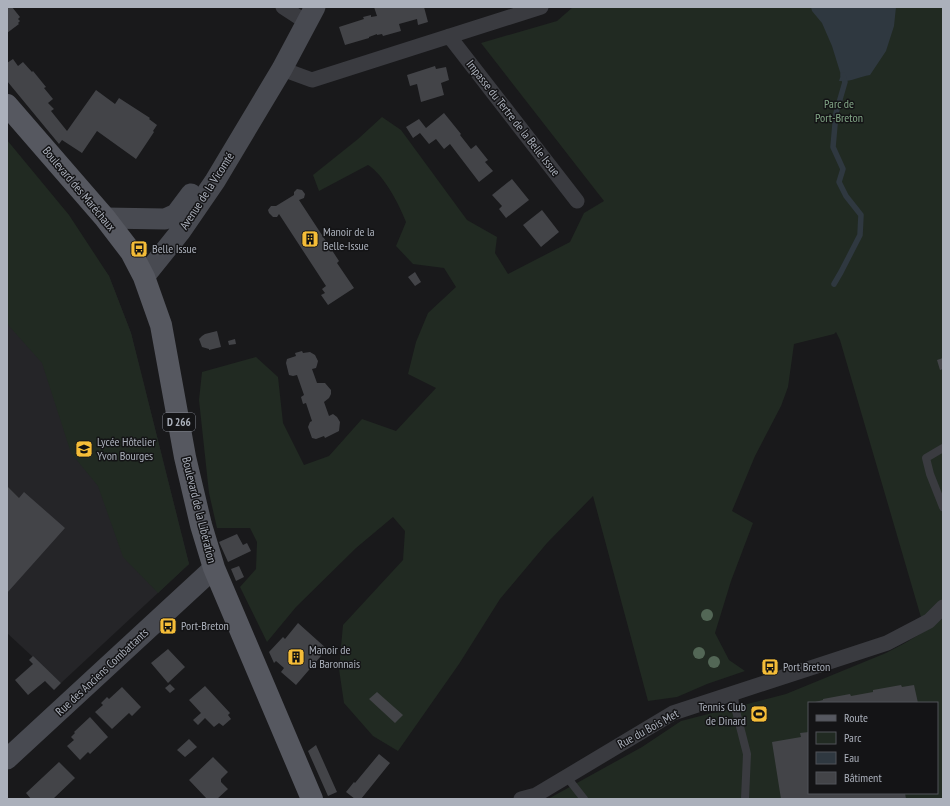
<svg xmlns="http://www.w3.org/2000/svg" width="950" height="806" viewBox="0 0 950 806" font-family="'PT Sans Narrow',sans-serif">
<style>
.built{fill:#252528}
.green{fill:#212a22;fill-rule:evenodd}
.water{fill:#2f3840}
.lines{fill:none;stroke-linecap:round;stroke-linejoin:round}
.stream{stroke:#2f3840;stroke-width:5.5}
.building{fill:#434448}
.lane{stroke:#3a3b40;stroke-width:8}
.street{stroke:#3a3b40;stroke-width:15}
.secondary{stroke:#484a51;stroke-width:21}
.primary{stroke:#565860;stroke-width:22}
.tree{fill:#536756}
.labels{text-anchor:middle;stroke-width:3;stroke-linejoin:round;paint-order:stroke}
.shield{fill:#141416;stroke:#7e818a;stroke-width:1}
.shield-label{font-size:11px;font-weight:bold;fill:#abb0bb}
.park-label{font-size:12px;fill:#82a686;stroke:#141416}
.street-label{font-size:12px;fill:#abb0bb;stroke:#141416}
.poi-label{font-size:12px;fill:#abb0bb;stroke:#141416;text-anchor:start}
</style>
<rect width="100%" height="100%" fill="#19191b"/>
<path class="built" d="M7 141 109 276 131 333 189 564 61 683 7 633Z"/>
<path class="green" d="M573 7H943V799H548L642 747 681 721 786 694 886 653 905 643 925 631 840 340 836 332 834 334 794 344 788 387 781 406 755 456 732 511 753 523 731 581 715 633 729 660 745 671 707 684 677 697 648 701 593 496 547 543 500 599 459 664 398 751 373 736 344 703 339 669 343 625 403 560 405 531 393 517 356 548 296 607 267 642 240 587 256 569 257 542 250 528H217L209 493 199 400 202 372 256 357 278 377 283 423 304 465 329 456 362 419 396 431 436 388 408 374 416 342 428 313 456 287 444 268 413 264 396 246 406 222C399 204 384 175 368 165L319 191 313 175 358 139 382 117 401 130 467 220 497 237 495 253 508 274 570 242 584 213 604 201 481 43 557 21ZM809 703H937V793H809Z
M7 140 69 215 109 276 131 333 189 564 158 593 123 557 98 486 71 453 42 363 9 326 7 322Z"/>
<path class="water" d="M811 7H896L894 26 886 51 870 75C858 77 851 82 839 81L841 75 832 46 822 23 812 11Z"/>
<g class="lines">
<path class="stream" d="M834 284 841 272 860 235 861 215 846 196 839 182 843 169 833 147 836 113 845 82 843 75"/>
</g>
<path class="building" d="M7 7H12L20 17 18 19 20 21 18 23 19 24 7 33Z
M374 7H424L428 22 418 25 417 19 399 24 401 31 383 36 382 34 377 35V34L369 37V38L345 45 339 27 364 19 363 17 371 15V17L377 16Z
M13 59 18 66 23 62 32 72 33 71 46 87 44 88 53 99 48 103 54 109 51 111 67 131 96 90 115 104 119 98 150 118 149 119 157 125 153 131 154 132 136 159 97 131 82 153 62 140 59 144 7 81V63Z
M435 66 436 69 446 67 449 80 441 83 444 95 421 102 417 84 410 86 407 75Z
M444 113 461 134 460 135 471 149 476 145 488 160 485 162 493 171 479 182 450 144 444 149 436 139 429 144 420 133 413 138 406 127 419 119 426 128Z
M512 179 529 200 506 218 499 209 502 206 492 195Z
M297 189 302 190 305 194 304 198 299 200 339 261 337 263 354 288 328 305 321 295 325 293 322 289 326 286 279 214 277 217H273L269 213 268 210 271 206H276L294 195V192Z
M542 210 559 232 541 247 523 225Z
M415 272 421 282 415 286 408 277Z
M217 331 221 347 209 350V349L202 347 199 339 202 336 205 334Z
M235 339 236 344 229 345 228 341Z
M302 351 303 353 310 352 315 355 318 361 317 365 316 368 312 369 317 383H325L331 390V394L329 398 324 402 329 416 333 414 337 417 340 422 339 431 325 438 324 436 316 439 312 438 308 427 310 422 312 421 306 403 303 404 301 397 304 395 297 375 293 376 289 375 286 363 287 359 296 356 295 353Z
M943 358V369L940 370 937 360Z
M7 486 19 498 24 492 65 528 7 593Z
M237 534 243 545 247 543 251 551 228 562 219 542Z
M239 566 244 577 236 581 231 569Z
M298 623 327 649 296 685 281 672 284 668 276 661 274 663 269 652 283 637 285 639Z
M168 649 185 667 168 683 151 663Z
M33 656 61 683 54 690 45 681 28 695 15 680 33 664 29 660Z
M170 684 175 689 170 693 165 688Z
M901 685 902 687 914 685 918 703H811L823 700V699L850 694 851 696 873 692V690Z
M205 686 230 713 228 715 231 719 223 726 219 723 214 727 205 718 198 725 193 720 201 713 189 700Z
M122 687 141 707 132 716 129 713 112 729 95 712 103 705 101 703 107 697 109 699Z
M377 692 403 715 395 723 369 699Z
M90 717 108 737 90 754 88 752 80 760 67 746 74 740 71 737 75 733 74 732Z
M809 732V793H905L906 799H781L772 742 801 737 800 733Z
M189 739 197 747 185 757 177 750Z
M316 745 337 792 328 796 308 751Z
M379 754 390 763 361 799H355L346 792 354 782 355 783Z
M213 757 228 772 221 779V782L228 789 217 799H207L189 780Z
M59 762 75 778 53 799H31L26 793Z"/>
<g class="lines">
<path class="lane" d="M943 448 926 458 930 474 943 507
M734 692 735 707 747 754 745 799
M566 776 584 799"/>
<path class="street" d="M283 7 306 22
M449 36 577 201
M282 69 312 80 541 7
M521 799 536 795 673 713 887 643 929 621 943 607"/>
<path class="secondary" d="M105 218 165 219 176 214 191 194
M144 277 180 232 215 181 282 69 315 7
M7 759 214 568"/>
<path class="primary" d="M7 105 105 218 131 252 144 277 161 325 185 457 201 525 214 568 312 799"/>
</g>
<g class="tree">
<circle cx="707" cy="615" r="6"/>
<circle cx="699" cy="653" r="6"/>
<circle cx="714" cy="662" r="6"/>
</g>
<defs>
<g id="building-square" transform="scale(0.9)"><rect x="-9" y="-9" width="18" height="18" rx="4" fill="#f5bd38" stroke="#141416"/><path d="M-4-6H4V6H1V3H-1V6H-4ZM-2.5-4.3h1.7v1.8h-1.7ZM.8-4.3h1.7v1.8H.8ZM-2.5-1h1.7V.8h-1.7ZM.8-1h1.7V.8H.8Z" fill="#111"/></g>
<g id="bus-square" transform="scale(0.9)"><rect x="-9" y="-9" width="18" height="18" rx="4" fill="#f5bd38" stroke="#141416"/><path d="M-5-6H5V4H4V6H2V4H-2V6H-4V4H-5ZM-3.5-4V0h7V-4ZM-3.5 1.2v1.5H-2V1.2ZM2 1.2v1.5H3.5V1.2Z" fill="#111"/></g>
<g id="school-square" transform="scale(0.9)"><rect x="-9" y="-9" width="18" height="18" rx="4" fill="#f5bd38" stroke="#141416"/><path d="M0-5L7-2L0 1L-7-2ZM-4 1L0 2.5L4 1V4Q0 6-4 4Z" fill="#111"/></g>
<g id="stadium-square" transform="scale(0.9)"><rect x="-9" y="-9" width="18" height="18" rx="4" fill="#f5bd38" stroke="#141416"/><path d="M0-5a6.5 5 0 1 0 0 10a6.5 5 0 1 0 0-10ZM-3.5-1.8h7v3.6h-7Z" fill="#111"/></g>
</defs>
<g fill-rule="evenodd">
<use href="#building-square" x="310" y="239"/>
<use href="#bus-square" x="139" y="249"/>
<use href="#school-square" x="84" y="449"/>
<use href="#bus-square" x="168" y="626"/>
<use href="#building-square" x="296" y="657"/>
<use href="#bus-square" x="770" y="667"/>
<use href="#stadium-square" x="759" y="714"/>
</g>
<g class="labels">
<rect class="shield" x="163" y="413" width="32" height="18" rx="3"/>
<g class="shield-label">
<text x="179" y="426">D 266</text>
</g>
<g class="park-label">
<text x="839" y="108">Parc de<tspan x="839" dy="14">Port-Breton</tspan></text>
</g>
<g class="street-label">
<text transform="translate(513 118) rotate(52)" y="4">Impasse du Tertre de la Belle Issue</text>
<text transform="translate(79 189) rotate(50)" y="4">Boulevard des Maréchaux</text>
<text transform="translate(207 191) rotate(-57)" y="4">Avenue de la Vicomté</text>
<text transform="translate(199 510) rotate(76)" y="4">Boulevard de la Libération</text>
<text transform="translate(102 672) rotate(-43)" y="4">Rue des Anciens Combattants</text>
<text transform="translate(648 729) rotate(-29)" y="4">Rue du Bois Met</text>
</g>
<g class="poi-label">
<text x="323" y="236">Manoir de la<tspan x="323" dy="14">Belle-Issue</tspan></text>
<text x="152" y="253">Belle Issue</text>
<text x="97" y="446">Lycée Hôtelier<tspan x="97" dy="14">Yvon Bourges</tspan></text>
<text x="181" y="630">Port-Breton</text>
<text x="309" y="654">Manoir de<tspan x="309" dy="14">la Baronnais</tspan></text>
<text x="783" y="671">Port Breton</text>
<text x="746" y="711" text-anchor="end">Tennis Club<tspan x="746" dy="14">de Dinard</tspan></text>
</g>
</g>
<rect width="950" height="806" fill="none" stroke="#abb0bb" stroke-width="16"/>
<rect x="808" y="702" width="130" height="92" fill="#141416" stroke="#505258"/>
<rect x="816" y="715" width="20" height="6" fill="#565860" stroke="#505258"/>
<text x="844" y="722" font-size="12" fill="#abb0bb">Route</text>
<rect x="816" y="732" width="20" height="12" fill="#212a22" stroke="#505258"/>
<text x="844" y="742" font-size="12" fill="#abb0bb">Parc</text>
<rect x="816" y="752" width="20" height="12" fill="#2f3840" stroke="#505258"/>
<text x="844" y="762" font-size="12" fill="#abb0bb">Eau</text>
<rect x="816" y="772" width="20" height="12" fill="#434448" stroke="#505258"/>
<text x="844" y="782" font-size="12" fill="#abb0bb">Bâtiment</text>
</svg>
